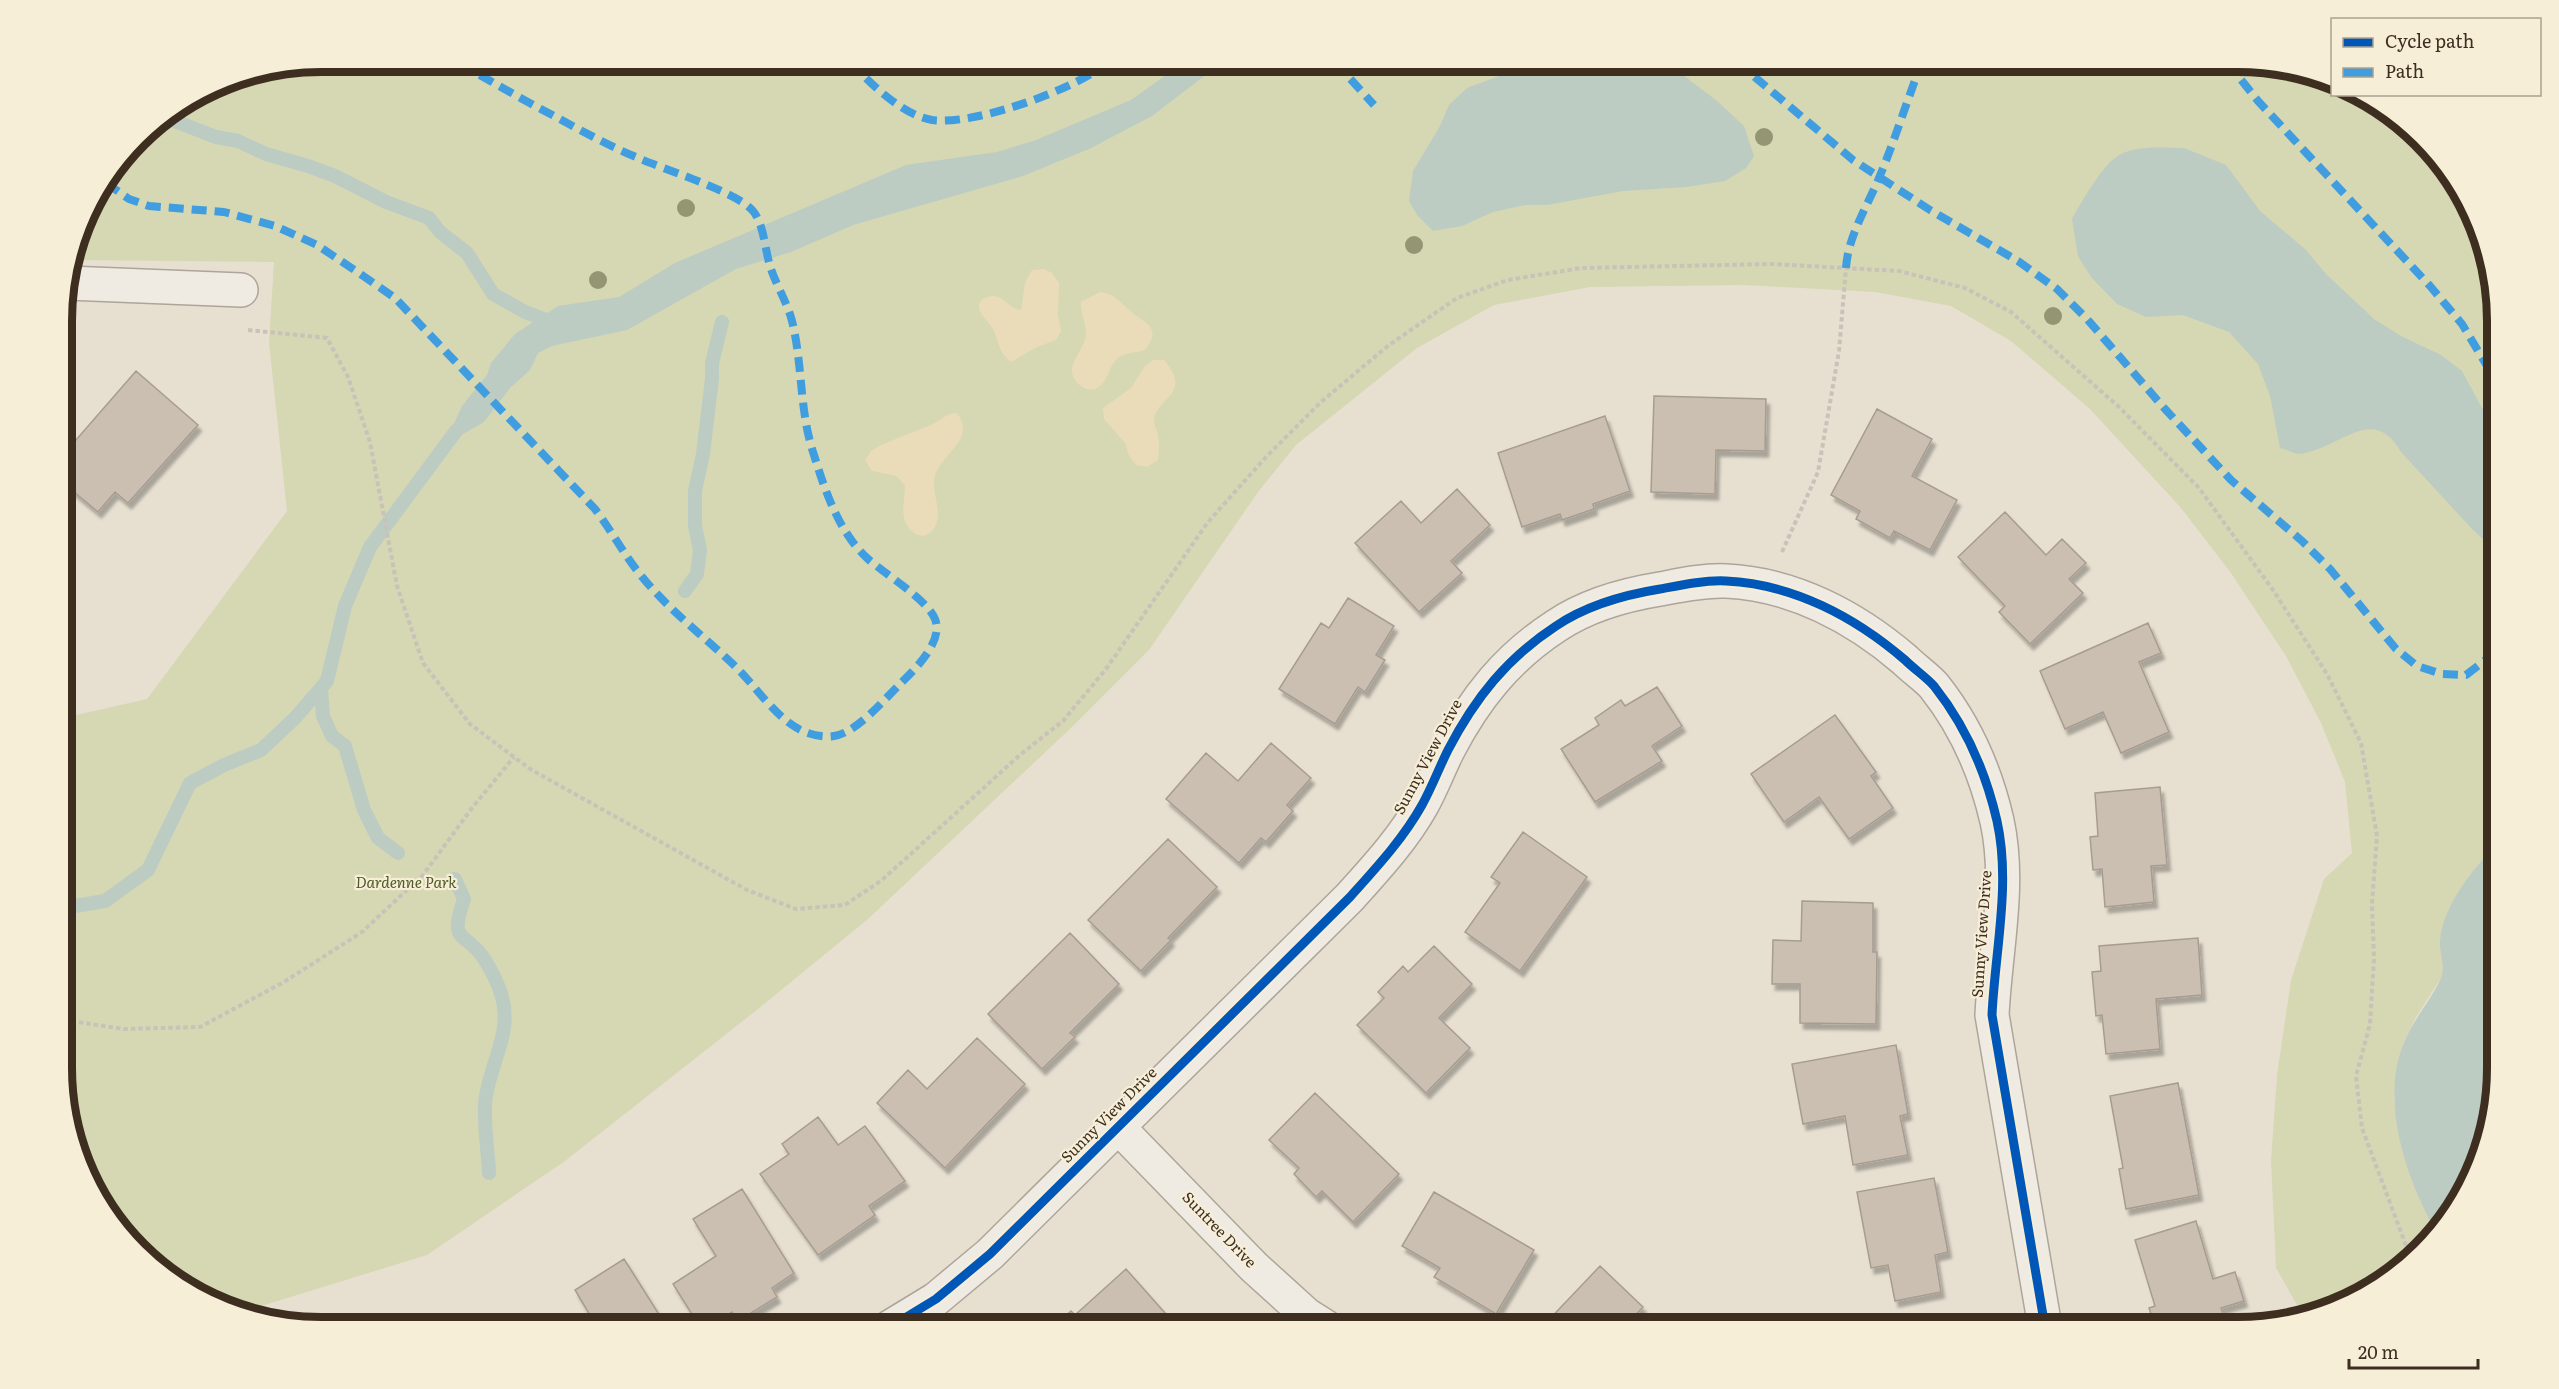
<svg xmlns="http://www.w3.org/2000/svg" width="2559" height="1389" viewBox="0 0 2559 1389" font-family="Literata,serif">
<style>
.green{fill:#d6d7b3}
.sand{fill:#eadcb9}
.water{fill:#bcccc2}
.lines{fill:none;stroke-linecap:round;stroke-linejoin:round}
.stream{stroke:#bcccc2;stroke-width:14}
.building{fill:#cbbfb2;stroke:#a89c90;stroke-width:1.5;filter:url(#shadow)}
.minor-casing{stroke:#ada599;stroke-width:36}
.path{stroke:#c8c2b9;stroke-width:4;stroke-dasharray:4.5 3;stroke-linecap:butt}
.minor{stroke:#efebe3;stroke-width:33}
.quiet{stroke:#3f9de0;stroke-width:8;stroke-dasharray:15 8;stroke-linecap:butt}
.cycleway-casing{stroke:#f7eed8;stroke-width:13}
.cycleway{stroke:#0057b8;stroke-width:9}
.tree{fill:#929673}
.labels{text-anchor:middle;stroke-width:4.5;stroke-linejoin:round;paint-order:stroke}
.street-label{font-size:15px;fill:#3d2e20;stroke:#f7eed8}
.park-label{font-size:15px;font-style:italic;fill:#4d5a26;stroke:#f7eed8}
.rim{fill:none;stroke:#3d2e20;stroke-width:8}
</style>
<defs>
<filter id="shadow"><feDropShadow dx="3.5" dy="6" stdDeviation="1.5" flood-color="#0004"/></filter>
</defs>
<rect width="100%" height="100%" fill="#e7e0d1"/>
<path class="green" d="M321 62H2238L2332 84V94L2362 95 2409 126 2454 177 2495 287 2497 930 2492 955 2443 975 2416 1017 2403 1044 2394 1100 2402 1149 2411 1178 2437 1233 2433 1239 2382 1284 2321 1314 2304 1317 2276 1268 2271 1161 2277 1075 2291 980 2324 879 2352 853 2345 782 2321 723 2286 656 2231 573 2181 508 2090 409 2011 341 1951 306 1875 292 1744 285 1590 287 1494 305 1417 348 1296 445 1258 492 1149 650 1071 728 868 919 758 1009 565 1161 427 1255 248 1310 206 1301 115 1226 81 1167 64 1102 63 718 147 699 287 511 269 343 274 262 74 260 88 206 150 126 222 81Z"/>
<path class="sand" d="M1044 269 1052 273 1059 283 1058 315 1061 331 1056 340 1037 347 1011 362C996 350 1000 340 991 326 986 319 968 303 988 297 1002 292 1008 309 1021 310L1025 283 1032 270Z
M1100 292C1115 294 1118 300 1129 310 1143 323 1164 326 1145 350 1136 353 1126 352 1118 358 1108 366 1109 382 1097 388 1086 394 1071 381 1072 369 1074 356 1085 347 1086 334 1086 323 1080 313 1081 302Z
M1153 360H1164C1195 396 1153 398 1154 422 1154 426 1156 428 1157 431 1160 442 1159 450 1158 460L1147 467 1136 465 1128 454 1126 444 1104 419 1103 408 1131 388 1145 366Z
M957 413C977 439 940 455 935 476 931 492 941 507 937 522 930 544 909 537 904 518 902 508 905 496 905 486L897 476 872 471 865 460 871 451 881 445 933 424 949 414Z"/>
<path class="water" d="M1180 62H1218L1203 77 1152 116 1089 149 1023 176 853 225 791 252 736 269 627 330 552 346 538 353 530 370 510 388 484 422 444 445 462 406 487 375 491 363 515 334 558 306 619 297 675 263 906 165 997 152 1036 140 1131 100 1166 75Z
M1537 62H1666L1717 101 1744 126 1754 156 1746 168 1725 181 1686 187 1623 191 1547 205H1525L1493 212 1462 226 1433 231 1417 215 1409 201 1413 171 1440 126 1449 105 1467 88Z
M2184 148 2226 165 2260 211 2305 249 2326 274 2374 319 2401 336 2441 355 2462 371 2496 434V551L2473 530 2401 452C2375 407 2347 441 2312 451 2308 452 2302 454 2298 454 2292 453 2286 449 2280 448L2270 396 2258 364 2229 332 2183 315 2146 317 2117 304 2091 277 2078 256 2072 219C2081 203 2100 169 2115 158 2132 144 2163 148 2184 148Z
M2497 844V1068L2471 1183 2437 1233C2407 1181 2380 1104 2403 1045 2413 1019 2431 1001 2441 978 2446 967 2439 952 2440 941 2443 905 2473 869 2497 844Z"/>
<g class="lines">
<path class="stream" d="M164 117 216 137 238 141 266 154 308 166 335 176 386 202 429 218 440 232 467 253 493 294 525 312 557 324
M685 591 697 574 700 550 695 526V491L703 454 712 379V363L722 322
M321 689 323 716 332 736 345 746 364 810 378 838 398 853
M455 879 464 899C448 946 465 929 485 960 491 970 499 986 502 997 513 1035 487 1068 485 1105 484 1127 488 1151 489 1173
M63 908 105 901 148 870 190 783 224 765 261 750 295 718 327 681 345 606 370 547 456 431"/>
</g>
<path class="building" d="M136 371 198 425 128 503 115 492 98 512 62 482V456Z
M1654 396 1766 399 1765 451 1716 450 1715 494 1651 492Z
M1877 409 1932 439 1912 476 1957 500 1930 550 1894 531 1890 538 1856 519 1860 511 1831 495Z
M1605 416 1630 491 1593 504 1594 509 1562 520 1560 514 1522 527 1498 453Z
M1457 489 1490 525 1451 561 1462 573 1419 612 1355 543 1401 501 1421 523Z
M2005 512 2046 555 2062 539 2086 563 2069 579 2083 593 2030 644 1999 612 2005 606 1958 557Z
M1348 598 1394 626 1376 655 1385 660 1365 692 1358 687 1335 724 1279 689 1321 623 1329 628Z
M2148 623 2161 653 2139 662 2169 732 2121 753 2103 712 2065 729 2040 671Z
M1657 687 1682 726 1652 746 1662 761 1595 802 1561 749 1599 725 1595 718 1621 700 1625 706Z
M1835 715 1876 772 1871 776 1893 808 1849 839 1819 797 1784 822 1751 774Z
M1271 743 1311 778 1287 805 1293 811 1266 842 1261 838 1239 863 1166 799 1206 753 1238 781Z
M2160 787 2167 865 2151 866 2154 902 2105 907 2102 869 2093 870 2090 837 2098 836 2095 793Z
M1523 832 1587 877 1520 971 1465 932 1500 883 1491 877Z
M1168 839 1217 887 1168 938 1171 940 1141 971 1088 920Z
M1802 901 1873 903V952H1877L1876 1024 1800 1023V984H1772L1773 940 1801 941Z
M1070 933 1119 984 1070 1033 1075 1037 1042 1069 988 1014Z
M2198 938 2202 995 2156 999 2160 1049 2106 1054 2102 1015 2096 1016 2092 972 2101 971 2099 946Z
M1434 946 1472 984 1439 1018 1470 1048 1426 1093 1357 1025 1384 998 1378 992 1403 966 1408 972Z
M977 1038 1025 1084 945 1168 877 1103 908 1070 927 1089Z
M1896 1045 1908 1114 1900 1116 1908 1155 1853 1165 1845 1116 1803 1124 1792 1064Z
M2178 1083 2199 1195 2126 1209 2119 1169 2123 1168 2110 1096Z
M1315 1093 1399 1174 1353 1222 1322 1191 1316 1197 1294 1174 1299 1168 1269 1140Z
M818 1117 838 1145 865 1126 905 1181 869 1206 875 1215 818 1255 760 1174 789 1154 782 1144Z
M1934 1178 1948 1252 1935 1255 1941 1292 1895 1301 1888 1265 1871 1268 1857 1192Z
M742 1189 794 1273 772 1288 777 1297 738 1321 732 1312 708 1327H700L673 1284 716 1256 693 1219Z
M1434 1192 1534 1250 1496 1314 1434 1277 1440 1268 1402 1246Z
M2196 1221 2213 1279 2235 1272 2244 1301 2221 1308 2227 1327H2155L2149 1308 2155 1306 2135 1240Z
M624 1259 667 1327H597L575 1290Z
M1600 1266 1643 1307 1624 1327H1542Z
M1126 1269 1173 1322 1167 1327H1053L1071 1311 1075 1315Z"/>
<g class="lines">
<g class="minor-casing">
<path id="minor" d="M68 283 241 290
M1118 1127 1254 1267 1307 1315 1326 1327
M890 1327 936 1299 990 1254 1350 897C1376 868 1403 839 1422 805 1432 787 1439 768 1448 750 1475 698 1507 658 1556 626 1587 605 1623 595 1660 589 1681 585 1704 580 1726 581 1793 584 1855 617 1905 660 1914 669 1926 677 1934 686 1965 725 1986 773 1997 821 2011 884 1995 951 1992 1015L2045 1327"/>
</g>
<path class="path" d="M248 330 327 338 348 377 370 442 397 586 423 663 470 724 530 769 747 890 796 909 845 905 882 880 1021 754 1063 721 1106 669 1208 522 1266 457 1321 402 1389 345 1457 298 1508 280 1581 268 1772 264 1899 271 1965 288 2011 312 2119 407 2199 488 2273 590 2327 674 2361 743 2377 836 2372 904 2374 959 2370 1024 2356 1076 2362 1128 2411 1259
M1782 552 1818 472 1839 351 1846 268
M64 1020 124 1029 200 1027 284 982 362 932 423 875 472 808 514 757"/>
<use href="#minor" class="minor"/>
<path class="quiet" d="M850 62C870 83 902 115 932 120 974 126 1076 89 1109 62
M1335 62 1374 105
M1737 62 1853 160 1930 210 2018 261 2057 289 2087 319 2165 409 2231 480 2302 541 2330 569 2396 649 2417 666 2442 674 2466 675 2496 652
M2227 62 2258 101 2430 286 2462 324 2496 381
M106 183 129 199 149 206 224 212 275 226 317 245 359 273 395 298 595 509C611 530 623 553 639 573 667 609 705 637 737 668 756 687 773 714 797 728 806 734 823 738 834 736 856 733 884 700 900 684 914 670 944 642 935 619 927 599 883 573 867 558 839 532 825 491 814 455 799 411 803 365 792 321 787 302 776 285 770 266 765 250 764 224 753 211 738 192 662 169 636 157 602 143 570 124 537 107 510 92 484 78 458 62
M1846 268C1848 236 1867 207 1879 178 1895 140 1907 100 1922 62"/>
<g class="cycleway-casing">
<path id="cycleway" d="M890 1327 936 1299 990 1254 1350 897C1376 868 1403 839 1422 805 1432 787 1439 768 1448 750 1475 698 1507 658 1556 626 1587 605 1623 595 1660 589 1681 585 1704 580 1726 581 1793 584 1855 617 1905 660 1914 669 1926 677 1934 686 1965 725 1986 773 1997 821 2011 884 1995 951 1992 1015L2045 1327"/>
</g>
<use href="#cycleway" class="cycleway"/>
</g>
<g class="tree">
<circle cx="1764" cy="137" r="9"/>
<circle cx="686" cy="208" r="9"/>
<circle cx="1414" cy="245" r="9"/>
<circle cx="598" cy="280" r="9"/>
<circle cx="2053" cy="316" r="9"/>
</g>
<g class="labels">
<g class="street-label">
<text transform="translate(1428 757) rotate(-62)" y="5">Sunny View Drive</text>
<text transform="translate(1982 934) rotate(-86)" y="5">Sunny View Drive</text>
<text transform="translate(1109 1115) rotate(-45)" y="5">Sunny View Drive</text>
<text transform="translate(1219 1230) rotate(46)" y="5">Suntree Drive</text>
</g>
<g class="park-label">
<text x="406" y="888">Dardenne Park</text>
</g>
</g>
<path d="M0 0H2559V1389H0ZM321 72H2238A249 249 0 0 1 2487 321V1068A249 249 0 0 1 2238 1317H321A249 249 0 0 1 72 1068V321A249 249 0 0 1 321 72Z" fill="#f7eed8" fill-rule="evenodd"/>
<path class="rim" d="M321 72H2238A249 249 0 0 1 2487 321V1068A249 249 0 0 1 2238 1317H321A249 249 0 0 1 72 1068V321A249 249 0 0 1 321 72Z"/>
<rect x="2331" y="18" width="210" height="78" fill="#f7eed8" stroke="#ada18e" stroke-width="1.5"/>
<rect x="2343" y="38" width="30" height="9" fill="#0057b8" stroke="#ada18e" stroke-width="1.5"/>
<text x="2385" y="48" font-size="18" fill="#3d2e20">Cycle path</text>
<rect x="2343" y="68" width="30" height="9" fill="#3f9de0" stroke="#ada18e" stroke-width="1.5"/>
<text x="2385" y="78" font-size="18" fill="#3d2e20">Path</text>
<path d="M2349 1359v9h129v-9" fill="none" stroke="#3d2e20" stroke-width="3"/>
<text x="2358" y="1359" font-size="18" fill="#3d2e20" stroke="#f7eed8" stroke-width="4.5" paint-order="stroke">20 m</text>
</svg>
